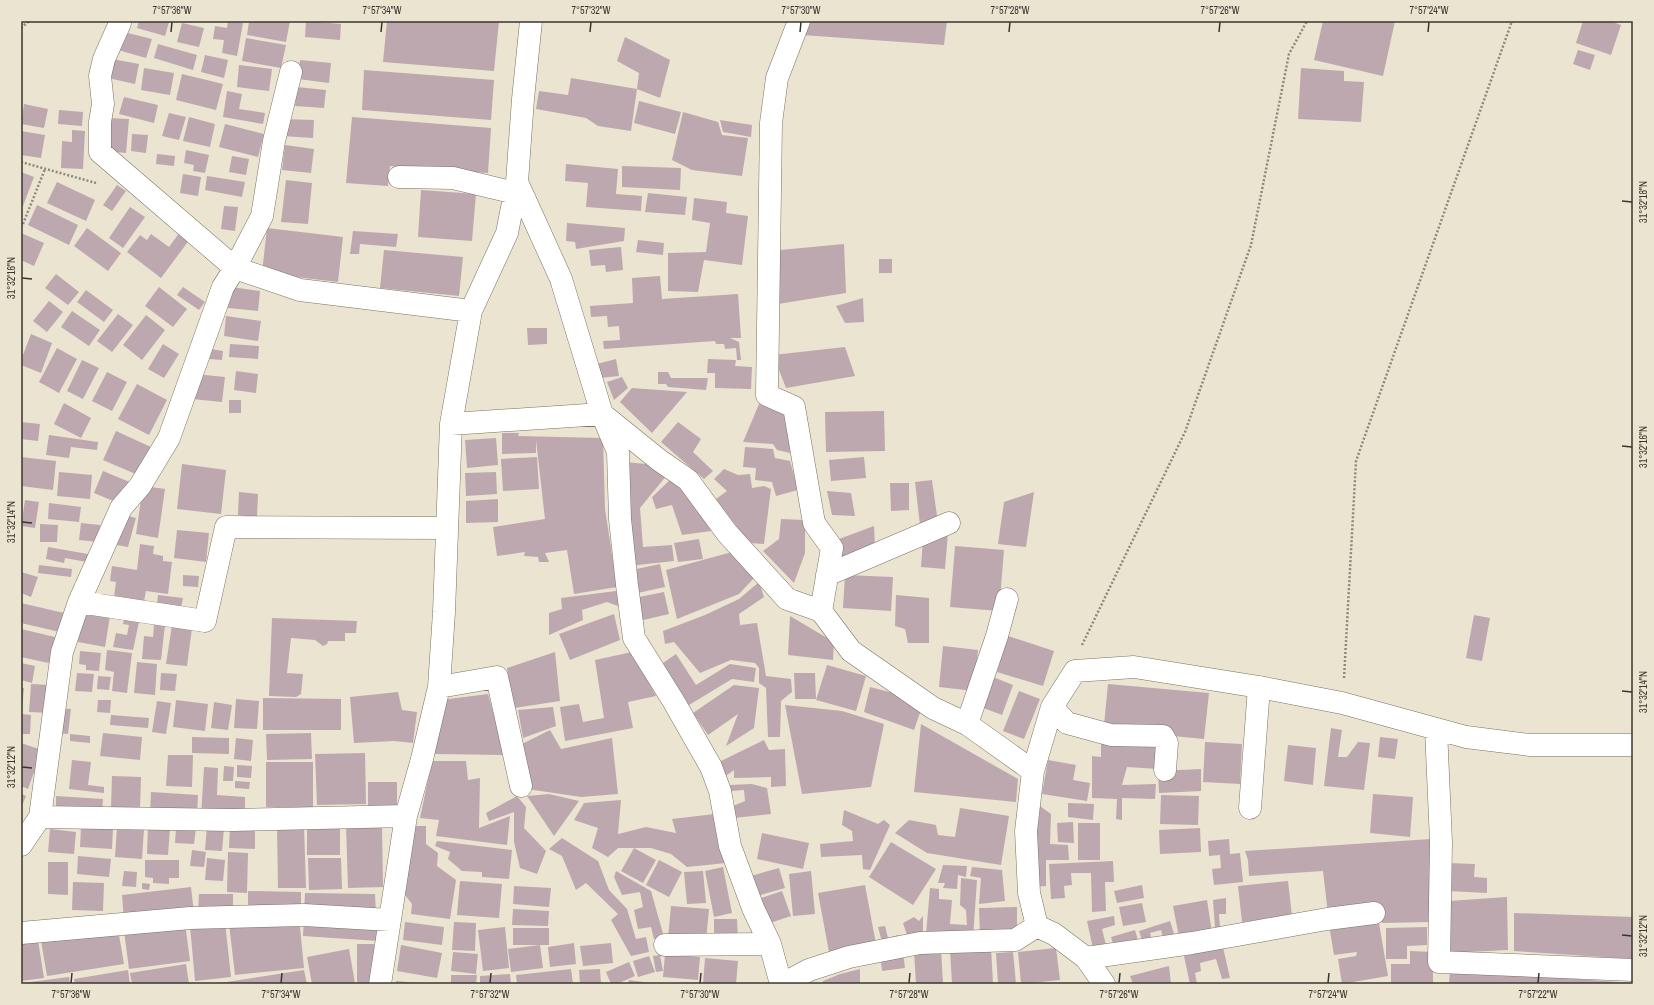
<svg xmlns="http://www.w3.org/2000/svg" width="1654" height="1005" viewBox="0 0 1654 1005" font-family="'Archivo Narrow',sans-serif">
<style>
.building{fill:#bda8b0}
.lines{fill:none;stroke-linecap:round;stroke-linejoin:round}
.street-casing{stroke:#787361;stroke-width:23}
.path{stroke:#8d887c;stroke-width:2.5;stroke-dasharray:2 2;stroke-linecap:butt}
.street{stroke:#fff;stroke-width:22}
.ticks{fill:none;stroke:#39362f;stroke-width:1.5}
.neatline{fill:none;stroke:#39362f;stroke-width:1.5}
.ticks-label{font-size:10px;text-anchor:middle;fill:#39362f}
</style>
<rect width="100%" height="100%" fill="#ebe4d1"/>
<path class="building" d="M139 21 169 22 165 36 137 28Z
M228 21 243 23 237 56 222 53 224 40 213 39 215 26 227 28Z
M249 21H290L286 42 247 35Z
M306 21 341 24 340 40 305 37Z
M387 21H499L494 71 383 62Z
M807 21H947L944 45 802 35Z
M1323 21H1395L1383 76 1314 60Z
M1583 21H1610L1621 25 1611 55 1576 43Z
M182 23 204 28 199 47 177 42Z
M124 32 152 39 146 58 118 50Z
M625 37 670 60 660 98 637 89 639 73 617 61Z
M246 38 286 45 281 68 242 61Z
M158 44 197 55 193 70 154 58Z
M1578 50 1595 55 1590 70 1573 64Z
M205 55 228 60 224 78 201 72Z
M112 59 139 64 135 84 108 78Z
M300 60 331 63 329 83 298 79Z
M239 65 272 69 269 91 237 87Z
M144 68 174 73 170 95 141 90Z
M1301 68 1344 71V81L1364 82 1361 122 1298 119Z
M364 70 494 80 491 120 362 110Z
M182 74 223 84 216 110 176 100Z
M571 78 637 89 631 131 598 126 586 118 536 109 539 91 568 95Z
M297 87 326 90 324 108 295 106Z
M227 91 242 94 239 109 265 113 263 124 223 117Z
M124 97 158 105 154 123 119 114Z
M639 101 681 112 675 134 634 123Z
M24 104 48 109 44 128 21 124Z
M59 110 83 112 82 126 58 124Z
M683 112 718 122 722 135 748 138 742 176 692 170 672 160Z
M169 113 186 117 179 140 162 136Z
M189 117 215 124 210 147 183 141Z
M352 117 491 128 488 173 390 166 388 186 346 183Z
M108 118 129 119 126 153 105 151Z
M282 119 314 120 313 138 282 136Z
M720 120 752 125 751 137 723 132Z
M225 124 264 134 258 157 219 147Z
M72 130 85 131 83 169 61 168 62 141 72 142Z
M21 131 45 135 41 158 21 155Z
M132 134 148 135 146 153 131 151Z
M285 145 314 149 311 173 282 170Z
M186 150 209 155 205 173 193 171 194 165 184 163Z
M157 154 175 156 174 166 156 164Z
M232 156 249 159 246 175 229 172Z
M566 164 618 169 616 194 642 196 641 211 586 207 588 183 565 181Z
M622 166 681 168 680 190 622 187Z
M21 172 34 177 23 206 21 205Z
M183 174 201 177 198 196 180 193Z
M207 176 245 182 242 197 205 190Z
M286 180 312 183 308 224 281 222Z
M57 182 95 200 86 221 47 203Z
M117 185 126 191 112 211 103 205Z
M421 190 476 194 472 241 418 237Z
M648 193 687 197 685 215 645 212Z
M694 198 727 202 726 213 748 216 742 265 704 260 698 292 668 291V253L706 252 710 223 692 220Z
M37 205 78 225 69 245 28 225Z
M224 206 238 207 235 231 221 229Z
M130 207 145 217 123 248 109 238Z
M567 223 625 228 624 241 576 249 575 242 566 241Z
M87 228 121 253 108 271 74 246Z
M267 228 343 237 338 282 262 273Z
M353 231 398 234 396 247 360 244 359 254H350Z
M180 232 190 239 161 278 127 252 140 235 147 240 151 234 169 247Z
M21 233 44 243 34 266 21 260Z
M638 240 664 243 663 255 636 252Z
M844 244 846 293 772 305 769 251Z
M621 247 623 270 606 272 605 265 591 266 589 250Z
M384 250 463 257 459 296 380 288Z
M879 259H892V273H879Z
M56 274 79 292 68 305 45 288Z
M660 276 662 299 738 294 741 338H730L739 342 741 360H737L736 348 725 349 724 344H716L715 341 604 349 603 341 620 340 619 326 608 327 607 316 591 317 590 306 633 303 632 278Z
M159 287 187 309 173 327 145 306Z
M183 287 205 302 199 310 177 295Z
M231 287 260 291 258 311 228 308Z
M86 290 113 310 104 322 77 302Z
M863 298 864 322 845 323 836 306Z
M49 301 63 312 47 332 33 321Z
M72 311 100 330 89 346 61 327Z
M118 314 133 325 112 352 97 341Z
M146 315 165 330 142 360 123 345Z
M226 316 261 321 258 341 224 336Z
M527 328H547V344L528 345Z
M31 334 52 343 41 373 21 365V360Z
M163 344 179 354 164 378 148 369Z
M230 344 259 346 258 359 229 357Z
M845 347 855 376 786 388 773 355Z
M57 348 77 359 59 393 39 382Z
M211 349 223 351 222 360 209 359Z
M616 359 619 376 600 378 597 364Z
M708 359 736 360 735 366 752 367 751 389 715 388V373H707Z
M82 360 99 368 83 399 67 391Z
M236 371 258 374 256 393 234 390Z
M107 372 127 382 112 411 92 401Z
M658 372H668L671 378H708L706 390 668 387 666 384H658Z
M195 374 225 377 222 402 192 399Z
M622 377 628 388 614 400 607 382Z
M137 384 167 400 149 435 118 419Z
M632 388 687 392 652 433 620 402Z
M229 400H241V413H229Z
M64 403 91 418 81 438 54 424Z
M759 404 787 416 790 453 777 450 773 444 743 442Z
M884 411 885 451 826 452 825 412Z
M21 422 40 424 38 441 21 439Z
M678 422 701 439 693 452 713 471 704 479 661 442Z
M116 431 153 448 140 476 103 460Z
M502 433H519L518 436 603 438 605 509 617 587 574 594 567 550 545 553 549 562H539L538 557 524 556 525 552 497 556 493 527 545 519 536 440V453L502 454Z
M49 435 98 442 97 450 71 447 69 458 46 455Z
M496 438 498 465 467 468 465 440Z
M745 447 773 449 775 458 790 461 798 490 776 496 772 482 755 480 756 468 743 467Z
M21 457 56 461 53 490 21 486Z
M537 457 539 489 503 491 501 459Z
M864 457 866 478 831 481 829 460Z
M624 462 647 464 667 475 640 508 643 547 672 545 674 561 629 566Z
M182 464 226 470 221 514 177 509Z
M724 469 738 475 750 474 752 488 764 486 771 489 764 544 749 543 716 499 727 491 714 479Z
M103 471 132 483 123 505 94 493Z
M59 472 92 475 90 499 57 496Z
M496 472 497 494 466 496 465 473Z
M672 478 700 508 711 531 682 535 672 505 656 509 652 497Z
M932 480 938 523 920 525 915 482Z
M890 483H909V510L891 511Z
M143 486 165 489 158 538 136 534Z
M827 491 851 493 855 516 832 515Z
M239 492 258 494 257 517 238 515Z
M1034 492 1026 547 998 544 1004 502Z
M498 499V522L466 523V501Z
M25 500 39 502 35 528 21 526Z
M49 503 81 507 79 522 48 519Z
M125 515 136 518 128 547 117 545Z
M781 519 805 520V553L794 583 763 551 779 539Z
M81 523 100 525 98 542 79 540Z
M40 524 58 525 57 542H40Z
M874 526 875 548 837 565 839 539Z
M177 530 209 533 206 562 174 558Z
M948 532 945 569 921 567 923 538Z
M699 539 703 559 678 562 674 543Z
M140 544 154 546 153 554 163 556V561L172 562 168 594 146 591 144 601 114 597 116 582 110 581 112 566 137 570Z
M955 546 1004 550 999 611 950 607Z
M48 547 88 554 87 562 65 558 64 563 46 559Z
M732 552 754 578 739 594 677 619 666 570Z
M660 564 665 587 633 594 627 571Z
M39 565 72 569 71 577 38 573Z
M21 572 38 577 31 597 21 593Z
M183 575 199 576 198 587 183 586Z
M845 575 893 577 891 611 843 608Z
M759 582 764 597 739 614 740 625 757 623 766 676 791 679 792 692 781 701 780 737H768L766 688 759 683V668L755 663 731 660 700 673 674 642 665 644 663 631 705 615 739 599Z
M616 591 618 598V606L607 602 582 610 583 620 549 635V613L562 609 561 598Z
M664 592 669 614 639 621 634 598Z
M158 595 183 598 181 608 157 605Z
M896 595 929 598V643H908L905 629 895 626Z
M21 603 64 613 60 632 21 623Z
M83 611 110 616 105 647 78 642Z
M614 614 620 640 570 660 559 634Z
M1474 615 1490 618 1482 661 1466 658Z
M790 616 834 642 833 660 788 655Z
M272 618 357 621 356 633H345V641H328L327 644 323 646 315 640 291 638 287 673 303 674 301 694 296 697 269 696Z
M124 619 139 622 133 650 113 647 116 633 127 635 129 625 123 624Z
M154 624 165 625 161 660 142 659 144 636 153 637Z
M172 625 192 628 187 666 166 664Z
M21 629 59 638 53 664 21 657Z
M1008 636 1054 651 1043 686 997 672Z
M943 646 978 650 974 691 939 687Z
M107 650 132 653 127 693 112 691 114 672 105 670Z
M80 651 101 653 99 671 86 670V665L79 664Z
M555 652 560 701 514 708 507 668Z
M632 652 656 696 628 702 633 728 565 741 560 707 579 704 583 722 604 718 595 660Z
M676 654 696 685 730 664 756 668 754 682 732 679 689 705 663 663Z
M137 662 157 664 155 695 134 693Z
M21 663 35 666 32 683 21 680Z
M827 665 866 676 856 711 816 700Z
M77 673 94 674 92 692 75 691Z
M161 673 177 674 175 691 160 690Z
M794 673H815L816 699H795Z
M98 676 111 677 109 690 97 689Z
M993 677 1013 685 1002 715 981 707Z
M31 684 51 685 50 713 29 712Z
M1108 684 1209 693 1204 739 1173 736V731L1104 725Z
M734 685 759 688 754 728 726 746 738 714 708 735 693 713Z
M870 687 901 695 921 710 914 730 864 712Z
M21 688H24L22 710H21Z
M1019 691 1040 699 1024 739 1003 731Z
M398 692 402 710 417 712 413 743 394 741 354 743 350 697Z
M488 694 505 755 435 754 441 700Z
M263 698 341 699V730H263Z
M236 699 259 701 257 729 234 728Z
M98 700H111L110 713 97 712Z
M176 700 208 704 205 731 173 727Z
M157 701 171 703 166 734 152 732Z
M214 702 232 705 228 730 211 728Z
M785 705 842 711 884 724 871 787 802 794Z
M553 707 556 726 523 738 518 710Z
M59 708 71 709 68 734 57 733Z
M21 714 31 715 30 734H21Z
M111 715 149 718 148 728 110 725Z
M921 724 1018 779 1016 802 914 792Z
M1331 728 1342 730 1338 757H1347L1358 742 1370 743 1364 790 1324 786Z
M550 730 561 749 612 738 618 794 581 797 527 789 522 744Z
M103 733 142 737 140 760 100 756Z
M311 733 312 759 267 760 266 734Z
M70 734 90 736V743L70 741Z
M192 737 229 738V754L192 753Z
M1380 737 1398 739 1395 759 1378 757Z
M236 738 253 740 251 761 234 759Z
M1101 739H1163L1158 769 1127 767 1122 785 1156 784 1155 799 1122 798V820L1116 819 1117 799 1092 798V756L1101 757Z
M764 740 769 750 785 749 786 786 771 787V777L734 778V770L723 778 719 762Z
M1205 742 1242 744 1240 784 1203 782Z
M21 743 42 750 28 789 21 786Z
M1288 745 1316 748 1313 785 1284 781Z
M365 753 366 804 317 805 315 754Z
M168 755H193L192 787 166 786Z
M72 760 91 762 88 785 104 787V793L69 789Z
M1048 760 1076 765 1073 780 1090 783 1087 801 1042 794Z
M432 761H466L468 780 480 778 479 828 510 816 507 845 436 836 439 820 420 818Z
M266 762H313V807H266Z
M237 765 252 766 251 778 237 777Z
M224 766 234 767 233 781H223Z
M204 767 218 768 217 795 245 797V819L201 817Z
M1201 769V791L1159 793 1158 771Z
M112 776 141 777 140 809 111 808Z
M235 781 250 782 249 789 235 788Z
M368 782H397V807H368Z
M752 784 767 788 771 814 734 818 733 806 745 801 744 790 731 791 730 785Z
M151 792 198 795 197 817 150 814Z
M21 794 26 796 21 808Z
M549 794 579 801 554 836 527 796Z
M1373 794 1413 797 1410 837 1370 833Z
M1161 795 1199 796 1198 825 1160 824Z
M56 796 103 799 102 812 56 809Z
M517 796 526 807 524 828 546 851 537 874 520 868 514 842V812L489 821 486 813Z
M621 800 618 834 646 827 676 833 672 819 715 814 726 863 687 867 671 854 651 848H618L608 857 592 848 598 828 574 820 584 803Z
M1068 803 1094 804 1093 820 1068 817Z
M1037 804 1051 814 1050 844 1068 845 1069 860H1046V886L1030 887Z
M960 808 1009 816 1001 865 927 853 895 833 909 820 936 825 938 835 955 837Z
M844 810 878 824 884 820 890 825 870 870 863 869 862 855 821 857 820 844 853 841 852 831 842 825Z
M1073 822 1074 843 1058 842 1057 823Z
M1078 823H1100V860H1078Z
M307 825H340V855H307Z
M346 825H382L383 887 348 888Z
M207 826 224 828 222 851 205 850Z
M304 826 306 888H278L277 827Z
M410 826H426V844L438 853 437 866 456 880 450 919 411 914 412 904 402 891Z
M81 827 113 829 112 849 80 847Z
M117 827 144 829 142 859 115 857Z
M148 827 170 829 168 855 147 854Z
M176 827 196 828 194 844 175 843Z
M230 827H255V849L229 848Z
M1200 828 1201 852 1160 854 1159 830Z
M50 829 76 832 74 854 48 852Z
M762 833 809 843 803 869 757 859Z
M562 838 598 861 609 890 627 909 636 939 646 937 649 952 631 956 611 920 618 914 586 883 576 890 562 856 549 849Z
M1229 839 1230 854 1240 853 1243 882 1214 885 1212 869 1221 868 1220 855 1209 856 1208 841Z
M1431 839V922L1382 923 1378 905 1328 914 1323 871 1249 876 1248 860 1245 851Z
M437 841 512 850 509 879 482 877V872L462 871 448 859 450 852 435 846Z
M891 842 936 869 913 905 869 877Z
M634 848 656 860 643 883 621 871Z
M192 850 206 852 204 867 190 866Z
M228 852 248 853 247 893 227 892Z
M78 856 111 859 109 877 77 874Z
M207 858 225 860 223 881 205 880Z
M308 858H341L342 889 309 890Z
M145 860H179V878H169V884L153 883V878L145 877Z
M659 860 682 872 669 897 646 885Z
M1113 861 1114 882H1105L1106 911 1092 912 1091 873H1071L1072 885 1064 886 1065 898 1051 899 1049 864Z
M48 862H68V895L48 894Z
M1447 863 1475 864 1474 877 1487 878V893L1447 891Z
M943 865 967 866 966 877 958 875 957 889 943 888 945 883H938Z
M723 867 732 913 714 917 705 871Z
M972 867 1002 870 1005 901 979 904 981 878 970 876Z
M779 868 785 888 757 896 751 876Z
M124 871 137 872 136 887 122 886Z
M616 871 651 891 664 937 654 939 651 927 638 929 634 910 643 907 640 892 622 895 614 877Z
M703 871 706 903 687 904 684 872Z
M811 871 815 914 793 916 789 874Z
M961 878 977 880 973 938 926 934 930 888 939 889V899L952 900 950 924 967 925 966 910 960 905Z
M460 881 502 884 499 918 457 915Z
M1288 881 1292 916 1242 922 1238 886Z
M73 882 104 883 103 911 72 910Z
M142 883 150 884 149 890 142 889Z
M865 885 876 944 829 952 818 893Z
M1142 885 1144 898 1117 903 1114 891Z
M514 886 551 888 549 907 513 904Z
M191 887 194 913 124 921 122 895Z
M248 891 301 892V912H248Z
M782 891 791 916 767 924 758 899Z
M305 893 375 894 376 914 304 913Z
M199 894H233V912H198Z
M1507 897 1508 950 1447 953 1449 901Z
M1226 898V914H1219L1220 928H1215L1213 900Z
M1207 900 1212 932 1179 937 1173 906Z
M1142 903 1146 922 1123 926 1119 907Z
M671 906 709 909 706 941 668 938Z
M1017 907V936H980L979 908Z
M513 909 549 911 548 926 512 925Z
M1514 913 1633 917 1632 959 1514 951Z
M923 916V931L908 938 903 923 914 917 919 921Z
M1114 916 1115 925 1102 929 1107 949 1094 953 1087 921Z
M299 917 304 968 235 975 229 924Z
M1378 917 1388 976 1342 984 1338 959 1356 956 1357 952 1334 955 1329 925Z
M304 919 379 925 378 941 303 936Z
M714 919H737L738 941H714Z
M1170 921 1175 937 1164 941 1161 930 1150 933 1153 944 1143 943 1139 931Z
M225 922 231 977 195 981 190 926Z
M405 922 444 927 442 945 403 940Z
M454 922 476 923 475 951 452 950Z
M185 923 190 961 129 969 124 931Z
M885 926 888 938 898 935 900 942 883 946 878 927Z
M505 927 509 968 483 971 478 930Z
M1427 927V945L1407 946V959H1386V928Z
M513 928H549V945H513Z
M118 929 124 964 47 976 41 941Z
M1135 930 1140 947 1116 953 1111 937Z
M38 940 44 978 21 981V943Z
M574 943 576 964 550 967 548 947Z
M611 943 613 963 583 966 580 946Z
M357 944H374V984H357Z
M401 945 442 953 437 978 397 971Z
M540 945 543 968 511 972 508 949Z
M991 947 993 983 952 984 950 949Z
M1223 947 1230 978 1222 979 1216 959 1200 963 1201 971 1195 973 1197 984H1190L1184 956Z
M1056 948 1060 980 1021 984 1018 952Z
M349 949 355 983 312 984 307 957Z
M941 949 943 984H916L914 951Z
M1410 951 1433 952V984H1391V964H1410Z
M453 952 478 954 476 974 451 971Z
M903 952 905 968 882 971 880 954Z
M1013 952 1016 984H998L996 953Z
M665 954 700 957 698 980 663 977Z
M660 955 663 971 656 972 653 956Z
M649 956 655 972 638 977 633 961Z
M705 958 738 961 736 984H703Z
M629 962 635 976 617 984H611L606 972Z
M186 964 189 984H132L130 973Z
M1169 966 1171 984H1133L1130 976Z
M571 969 573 984H517L516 975Z
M600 969 601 984H580L579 970Z
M860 969V984H822L823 981 840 974Z
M128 970 130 984H75L74 979Z
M304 970 307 984H220V983Z
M1450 970 1633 983V984H1449Z
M510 974 511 984H480V976Z
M451 975H477L476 984H451Z
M69 977 70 984H22V983Z
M629 980 650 983V984H628Z
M396 981 419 983 418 984H396Z"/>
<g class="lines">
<g class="street-casing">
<path id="street" d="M799 21 777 78 771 123 767 395 794 407 814 523 832 548 821 611
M120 23 104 59 100 76 103 104 100 122V152L235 268 300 290 471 311
M291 72 274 141 262 216 235 268 223 287 169 438 140 486 121 508 79 602 62 652 40 817 232 820 406 816
M399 177 453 178 515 193
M517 182 561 279 602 414 618 452 620 519 627 585 634 638 674 702 711 767 720 791 730 846 753 908 770 944 781 984
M451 424 602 414 659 460 688 480 727 533 787 599 821 611 851 651 933 708 967 724 1033 771
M827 575 949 523
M79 602 205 621 226 527 447 528
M439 687 497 677 521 786
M1052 707 1067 723 1111 735 1163 736 1167 743 1165 770
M967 724 997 636 1007 599
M1436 729 1441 842 1439 962 1633 970
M1250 808 1259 687
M21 845 40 817
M21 933 190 918 304 915 390 920
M665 945 770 944
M1086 958 1192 943 1327 919 1374 913
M380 984 406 816 422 759 439 687 444 612 451 424 471 311 507 233 517 182 523 99 531 21
M783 984 809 970 849 957 920 943 1015 940 1037 926
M1104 984 1086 958 1054 934 1037 926 1029 893 1026 831 1033 771 1052 707 1075 671 1134 667 1259 687 1342 703 1466 737 1530 745H1633"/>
</g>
<path class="path" d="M21 28 29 21
M21 162 96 183
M23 224 45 169
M1082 645 1185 432 1251 245 1289 54 1307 21
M1344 678 1356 461 1512 21"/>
<use href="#street" class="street"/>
</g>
<path class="ticks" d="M171 32 172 22M381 32 382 22M590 32 591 22M800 32 801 22M1009 32 1010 22M1219 32 1220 22M1428 32 1429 22M1622 201 1632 202M22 278 32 279M1622 446 1632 447M22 522 32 523M1622 691 1632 692M22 767 32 768M1622 935 1632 936M71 983 72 973M281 983 282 973M490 983 491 973M700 983 701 973M909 983 910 973M1119 983 1120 973M1328 983 1329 973M1538 983 1539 973"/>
<rect width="1654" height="1005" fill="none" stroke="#ebe4d1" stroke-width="44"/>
<rect x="22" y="22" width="1610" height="961" class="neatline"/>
<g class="ticks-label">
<text x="172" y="14">7°57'36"W</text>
<text x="382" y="14">7°57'34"W</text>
<text x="591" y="14">7°57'32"W</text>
<text x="801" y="14">7°57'30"W</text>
<text x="1010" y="14">7°57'28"W</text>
<text x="1220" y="14">7°57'26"W</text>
<text x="1429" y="14">7°57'24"W</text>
<text transform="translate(1643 202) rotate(-90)" y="4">31°32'18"N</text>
<text transform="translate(11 278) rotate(-90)" y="4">31°32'16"N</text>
<text transform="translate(1643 447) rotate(-90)" y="4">31°32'16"N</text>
<text transform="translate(11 522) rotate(-90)" y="4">31°32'14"N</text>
<text transform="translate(1643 692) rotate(-90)" y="4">31°32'14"N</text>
<text transform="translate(11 767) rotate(-90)" y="4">31°32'12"N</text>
<text transform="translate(1643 936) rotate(-90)" y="4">31°32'12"N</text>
<text x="71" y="998">7°57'36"W</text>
<text x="281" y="998">7°57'34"W</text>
<text x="490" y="998">7°57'32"W</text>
<text x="700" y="998">7°57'30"W</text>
<text x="909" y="998">7°57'28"W</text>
<text x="1119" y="998">7°57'26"W</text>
<text x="1328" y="998">7°57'24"W</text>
<text x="1538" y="998">7°57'22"W</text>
</g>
</svg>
